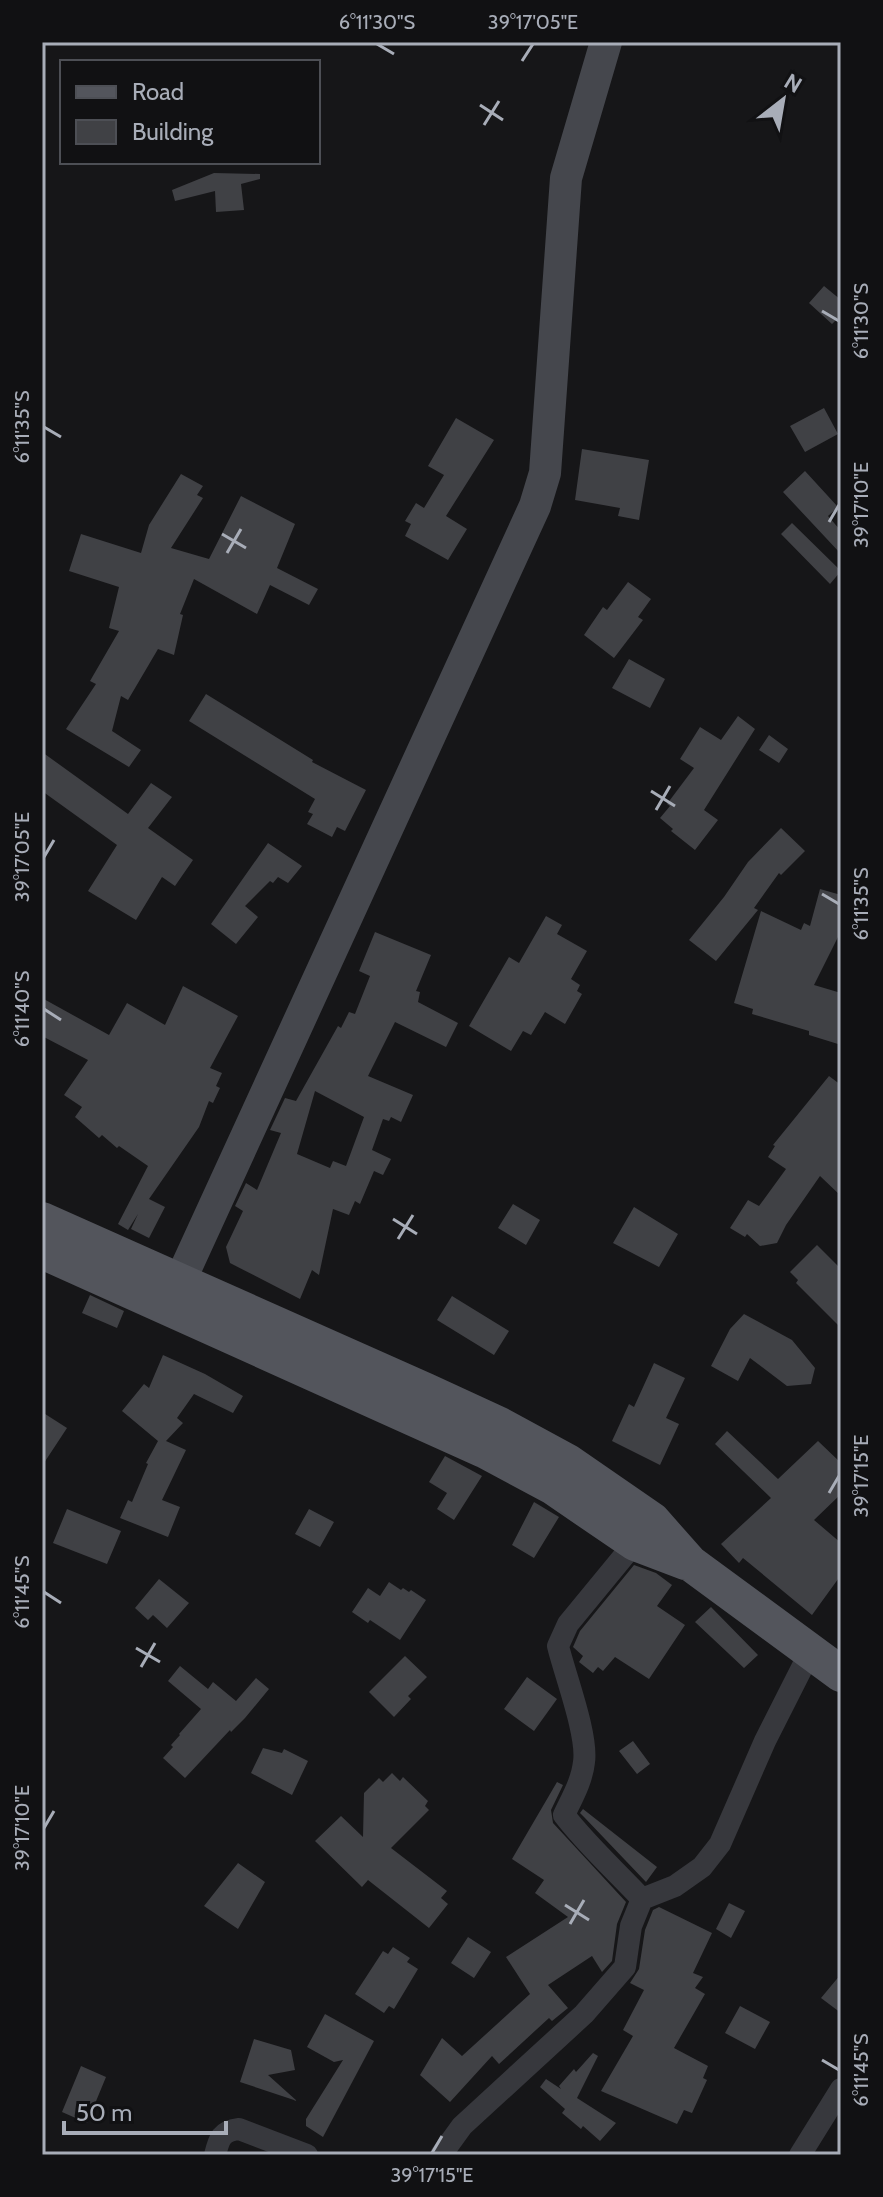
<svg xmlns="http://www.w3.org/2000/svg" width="883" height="2197" viewBox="0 0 883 2197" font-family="Cabin,sans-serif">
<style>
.building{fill:#404145;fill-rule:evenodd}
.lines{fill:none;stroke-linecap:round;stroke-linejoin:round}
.street{stroke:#37383d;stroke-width:22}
.secondary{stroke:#45474d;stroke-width:32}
.primary{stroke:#53555c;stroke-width:36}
.ticks{fill:none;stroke:#a8adb8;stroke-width:3}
.neatline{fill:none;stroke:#a8adb8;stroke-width:3}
.ticks-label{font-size:20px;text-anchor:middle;fill:#a8adb8}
</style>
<rect width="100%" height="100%" fill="#161618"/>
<path class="building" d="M214 173 260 174V179L241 184 244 210 216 212 215 191 175 201 172 190Z
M824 286 841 300V315L832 324 809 303Z
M824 408 838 434 805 452 790 426Z
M456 418 494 440 446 516 467 529 448 560 405 536 411 524 405 521 416 503 424 508 444 475 428 466Z
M582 449 649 460 639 520 618 516 620 508 575 500Z
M805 471 838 507 828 516 841 531 840 553 783 492Z
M181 474 203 486 197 495 203 498 171 548 209 559 241 496 295 524 277 568 318 589 309 605 270 585 257 614 194 579 180 614 183 615 174 655 158 649 128 700 121 696 112 731 141 750 129 767 66 729 96 684 90 681 119 631 109 628 119 587 69 571 81 534 141 553 149 525Z
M792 523 841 571 830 584 781 534Z
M628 582 651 599 638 617 643 620 614 658 584 635 603 607 607 610Z
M629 659 665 679 650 708 612 688Z
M206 694 313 760 312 762 366 790 345 831 337 827 332 837 307 824 313 814 308 812 315 799 189 721Z
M738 716 755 729 704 810 718 820 695 850 671 831 673 829 660 818 670 806 667 804 694 768 680 759 700 727 721 740Z
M769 735 788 749 779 763 759 750Z
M42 752 128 814 151 783 172 797 148 828 193 860 175 886 162 877 136 920 88 891 117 845 42 791Z
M781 828 805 851 781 875 779 873 754 908 758 910 716 961 689 940 724 897 748 862Z
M268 843 302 866 288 883 278 877 273 883 270 881 245 906 258 917 236 944 211 924Z
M820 889 841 895V931L814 985 841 993V1034L838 1044 809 1035V1031L752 1014 753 1009 734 1003 761 911 801 930 804 923 810 926Z
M546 916 562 925 557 934 587 951 571 979 580 985 577 991 582 994 565 1024 545 1012 531 1035 523 1031 511 1051 469 1026 509 957 519 963Z
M375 932 431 955 416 991 420 992 418 1002 458 1023 446 1047 395 1022 368 1076 413 1095 401 1122 391 1117 389 1121 383 1119 372 1150 391 1159 383 1175 374 1171 360 1204 355 1201 349 1215 333 1209 319 1275 312 1270 300 1299 230 1263 226 1247 243 1211 235 1206 246 1183 257 1190 281 1133 270 1130 285 1098 296 1101 338 1026 341 1028 349 1012 355 1014 370 976 359 971ZM315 1091 364 1117 346 1166 333 1161 330 1168 297 1154Z
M183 986 238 1016 210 1068 222 1073 216 1086 220 1088 213 1103 209 1101 199 1127 149 1199 165 1207 149 1238 131 1229 138 1214 128 1230 118 1224 148 1166 119 1146 117 1148 102 1135 99 1138 75 1117 82 1107 64 1095 88 1060 42 1036V998L109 1035 127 1003 165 1025Z
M829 1076 841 1085V1196L820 1176 786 1225 777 1243 760 1246 747 1234 745 1237 730 1228 748 1200 759 1206 786 1169 768 1157 775 1146 773 1145Z
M513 1204 540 1220 526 1245 498 1228Z
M634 1207 678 1234 659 1267 613 1243Z
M817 1245 841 1269V1328L796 1283 798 1280 790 1272Z
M90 1295 124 1311 117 1328 82 1313Z
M452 1296 509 1331 494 1355 437 1320Z
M744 1314 792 1340 815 1368 811 1384 787 1386 750 1358 738 1381 711 1366 730 1329Z
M163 1355 205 1374 243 1396 233 1413 194 1394 177 1418 183 1423 166 1441 186 1450 162 1500 180 1507 168 1537 120 1518 128 1500 132 1502 148 1464 146 1463 158 1441 122 1411 144 1384 149 1388Z
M654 1363 685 1378 666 1418 679 1424 660 1465 612 1441 629 1404 634 1407Z
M42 1412 67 1428 42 1466Z
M727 1431 778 1479 818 1441 841 1463V1494L814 1520 841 1543V1575L812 1615 743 1558 739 1563 721 1544 771 1498 715 1444Z
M445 1456 482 1476 454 1520 437 1509 447 1493 429 1482Z
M534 1502 559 1517 534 1558 512 1545Z
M67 1509 121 1531 107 1564 53 1543Z
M309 1509 334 1522 320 1547 295 1534Z
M634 1565 656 1573 672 1585 657 1606 685 1625 649 1679 615 1657 603 1671 598 1667 593 1673 579 1662 583 1656 573 1647 580 1631Z
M159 1579 189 1603 167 1628 153 1615 148 1620 135 1608Z
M389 1582 401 1590 403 1588 409 1592 411 1590 426 1600 400 1640 370 1620 368 1623 352 1612 368 1588 380 1596Z
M711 1607 758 1655 744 1668 695 1622Z
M405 1656 427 1677 408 1696 411 1699 394 1717 369 1692Z
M180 1666 208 1689 213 1682 236 1701 256 1678 269 1689 245 1718 231 1732 230 1730 185 1778 163 1758 173 1747 171 1745 180 1735 179 1734 201 1709 168 1681Z
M527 1677 557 1699 534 1731 504 1709Z
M633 1741 650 1764 637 1774 619 1751Z
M263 1748 282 1753 284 1749 308 1761 292 1795 251 1773Z
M392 1773 400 1781 403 1777 428 1801 425 1806 429 1810 391 1848 447 1891 441 1898 448 1904 429 1928 368 1880 362 1887 315 1841 341 1816 363 1837 364 1793 379 1778 383 1782Z
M557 1782 563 1785 551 1810 553 1823 626 1902 617 1924 612 1961 602 1972 592 1956 548 1985 568 2008 552 2021 549 2018 499 2064 492 2056 450 2102 420 2075 442 2038 462 2056 530 1994 506 1957 568 1917 535 1893 544 1880 512 1859Z
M583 1809 657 1867 646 1882 584 1817 580 1813Z
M238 1863 265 1882 238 1929 204 1906Z
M729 1903 745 1911 731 1938 716 1929Z
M659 1907 712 1933 693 1973 703 1977 695 1988 705 1994 674 2048 708 2066 703 2078 707 2080 692 2113 684 2110 677 2124 601 2091 633 2036 623 2030 644 1990 630 1983 639 1969 645 1930 653 1910Z
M468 1937 491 1952 474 1978 451 1963Z
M393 1947 410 1958 407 1962 418 1969 394 2009 389 2006 384 2013 355 1994 383 1951 388 1954Z
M841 1974V2013L821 1998Z
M740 2006 770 2022 755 2049 725 2033Z
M325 2014 374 2041 323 2137 306 2126V2119L343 2060 334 2062 307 2047Z
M254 2039 291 2050 295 2070 268 2075 297 2101 240 2082Z
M593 2053 598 2056 577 2098 616 2123 600 2141 583 2126 581 2129 562 2113 565 2109 540 2087 546 2079 561 2089 559 2086 574 2069 576 2072Z
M81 2066 106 2077 87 2123 62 2112Z"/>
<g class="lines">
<path class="street" d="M642 1899 675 1886 702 1867 720 1844 765 1741 810 1652
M215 2155C219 2139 221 2131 239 2129L307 2155
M441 2155 462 2126 584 2014 625 1967 631 1926 642 1899C616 1871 587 1845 564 1815 572 1798 582 1781 584 1762 588 1735 565 1675 558 1646L568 1624 642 1534
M800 2155 841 2089"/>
<path class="secondary" d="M169 1305 535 506 545 473 566 178 606 42"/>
<path class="primary" d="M42 1220 426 1391 498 1424 568 1462 652 1520 690 1563 841 1674
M42 1251 484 1450 553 1487 635 1543 685 1562"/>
</g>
<path class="ticks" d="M377 44 394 54M522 61 533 44M480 105 503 120M484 125 499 101M822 311 839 321M44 427 61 437M829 522 839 505M222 534 246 548M227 553 241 529M651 791 675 806M656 810 670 786M44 857 54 840M822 894 839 904M44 1009 61 1020M393 1219 417 1234M398 1239 413 1215M829 1493 839 1476M44 1592 61 1603M136 1648 160 1662M141 1667 155 1643M44 1828 54 1811M565 1905 589 1920M570 1924 584 1900M822 2060 839 2070M432 2153 442 2136"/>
<rect width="883" height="2197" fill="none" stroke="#111113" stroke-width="88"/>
<rect x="60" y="60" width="260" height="104" fill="#111113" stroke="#4d4f55" stroke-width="2"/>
<rect x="76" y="86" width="40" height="12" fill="#53555c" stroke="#4d4f55" stroke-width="2"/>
<text x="132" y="100" font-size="24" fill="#a8adb8">Road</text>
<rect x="76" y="120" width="40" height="24" fill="#404145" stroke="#4d4f55" stroke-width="2"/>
<text x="132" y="140" font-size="24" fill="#a8adb8">Building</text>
<g transform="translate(783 100) rotate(31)" stroke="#111113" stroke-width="6" paint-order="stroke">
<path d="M0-6L14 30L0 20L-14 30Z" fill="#a8adb8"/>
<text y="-12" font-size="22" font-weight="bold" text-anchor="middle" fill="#a8adb8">N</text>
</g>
<path d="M64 2121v12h162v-12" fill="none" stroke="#a8adb8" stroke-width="4"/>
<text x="76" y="2121" font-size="24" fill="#a8adb8" stroke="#111113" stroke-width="6" paint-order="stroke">50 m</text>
<rect x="44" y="44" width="795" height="2109" class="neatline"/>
<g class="ticks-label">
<text x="377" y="29">6°11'30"S</text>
<text x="533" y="29">39°17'05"E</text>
<text transform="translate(861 321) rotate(-90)" y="7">6°11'30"S</text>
<text transform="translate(22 427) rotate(-90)" y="7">6°11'35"S</text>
<text transform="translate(861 505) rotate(-90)" y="7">39°17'10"E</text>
<text transform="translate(22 857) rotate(-90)" y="7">39°17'05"E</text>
<text transform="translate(861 904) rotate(-90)" y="7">6°11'35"S</text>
<text transform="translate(22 1009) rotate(-90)" y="7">6°11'40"S</text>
<text transform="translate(861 1476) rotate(-90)" y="7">39°17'15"E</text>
<text transform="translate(22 1592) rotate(-90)" y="7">6°11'45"S</text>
<text transform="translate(22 1828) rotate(-90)" y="7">39°17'10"E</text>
<text transform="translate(861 2070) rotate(-90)" y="7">6°11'45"S</text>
<text x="432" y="2182">39°17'15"E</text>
</g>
</svg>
